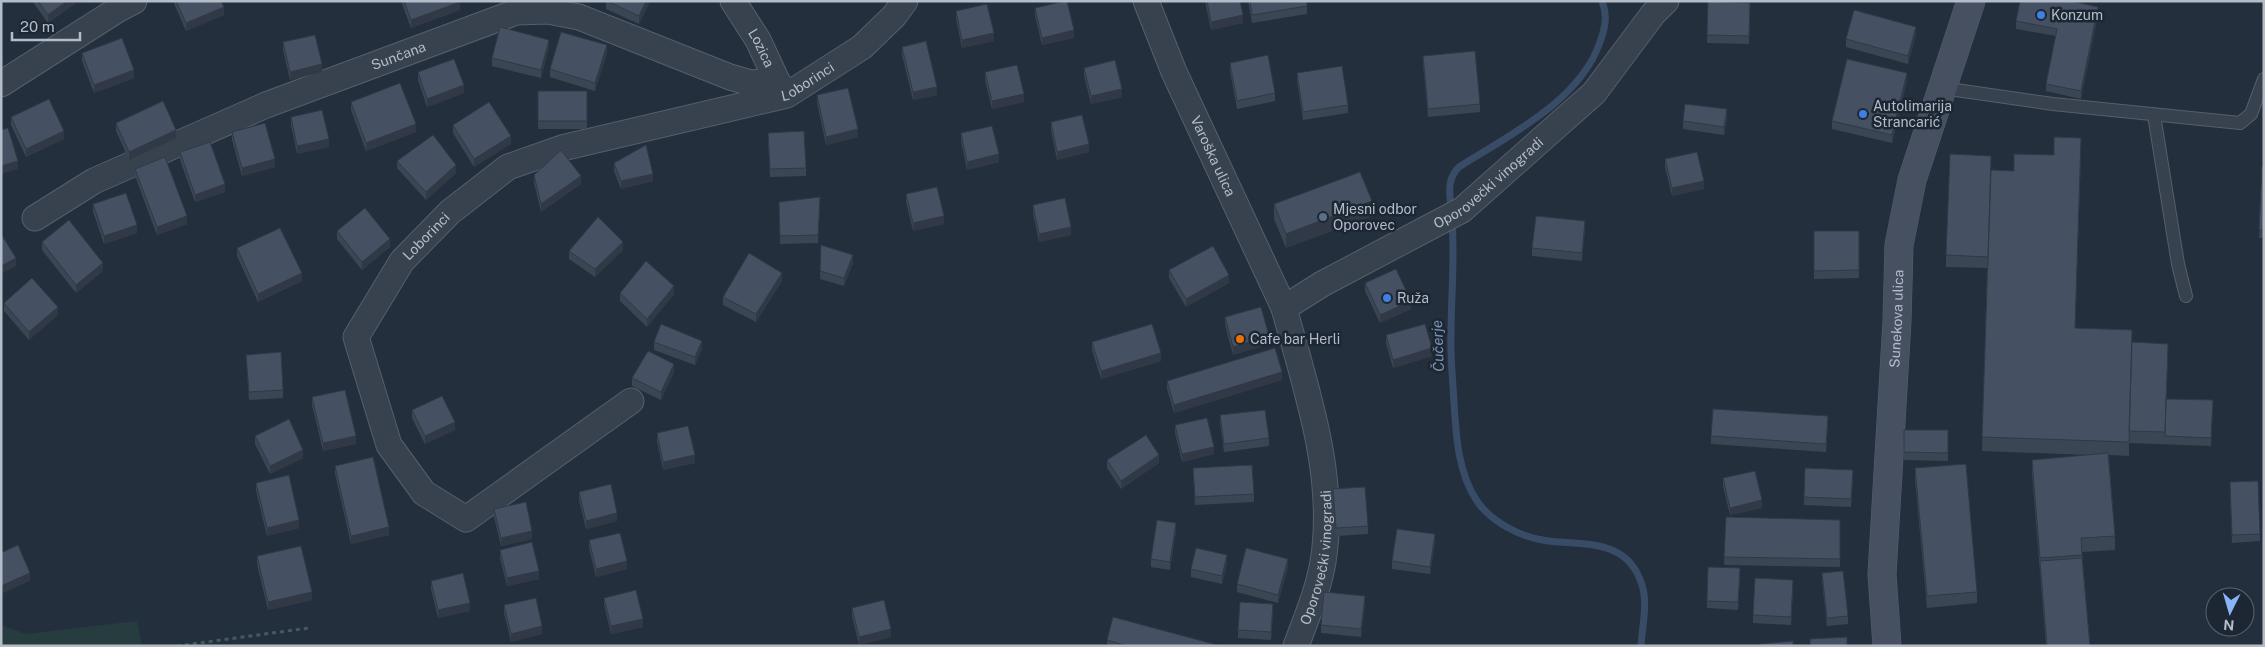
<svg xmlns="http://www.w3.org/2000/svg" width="2265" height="647" viewBox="0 0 2265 647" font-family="'Public Sans',sans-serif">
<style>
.green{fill:#263c3f}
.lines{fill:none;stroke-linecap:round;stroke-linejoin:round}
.stream{stroke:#394c67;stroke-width:7}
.lane-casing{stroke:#565f6c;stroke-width:14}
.street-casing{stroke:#565f6c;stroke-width:27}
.secondary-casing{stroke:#565f6c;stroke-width:29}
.path{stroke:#44595c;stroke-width:3;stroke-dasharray:4 4;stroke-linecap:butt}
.lane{stroke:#38414e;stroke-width:12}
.street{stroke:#38414e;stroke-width:25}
.secondary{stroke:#465061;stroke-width:28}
.wall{fill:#3b4654}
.shaded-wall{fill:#303945}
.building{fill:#455162;stroke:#303945}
.shop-dot{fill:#3f7fe0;stroke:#1d2633;stroke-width:2}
.service-dot{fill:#5c6f8a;stroke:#1d2633;stroke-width:2}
.food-dot{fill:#e8710a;stroke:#1d2633;stroke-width:2}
.labels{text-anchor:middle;stroke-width:5;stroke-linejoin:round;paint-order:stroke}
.poi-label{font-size:14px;fill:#b4bcc9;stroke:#1d2633;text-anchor:start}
.street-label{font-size:14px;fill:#b4bcc9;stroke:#1d2633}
.water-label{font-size:15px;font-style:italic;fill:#7c92b1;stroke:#1d2633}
</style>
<rect width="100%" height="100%" fill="#242f3e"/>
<path class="green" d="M137 621 142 646H1V625L26 634Z"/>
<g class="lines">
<path class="stream" d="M1451 210C1450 193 1446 180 1459 167 1508 136 1580 101 1600 42 1605 28 1608 16 1602 1
M1452 221C1455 258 1451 297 1451 334 1450 357 1453 380 1454 403 1456 435 1458 473 1477 501 1491 522 1522 538 1548 541 1586 545 1628 539 1642 585 1648 604 1642 627 1641 646"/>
<g class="lane-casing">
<path id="lane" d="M1942 88 2053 104 2240 123 2251 114 2264 79
M2154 115 2178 264 2186 296"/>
</g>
<g class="street-casing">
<g id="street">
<path id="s1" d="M733 1 758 40 777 81 785 93"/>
<path id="s2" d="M1146 1 1174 72 1284 308"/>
<path d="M1 84 117 10 134 1"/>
<path id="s3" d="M35 218 94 181 266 105 516 12 548 11 579 17 730 77 751 83 777 81"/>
<path id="s4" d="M631 401 466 519 424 493 389 445 356 337 402 261 450 212 508 167 562 148 787 95 862 47 894 16 905 1"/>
<path id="s5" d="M1296 646C1306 619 1318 591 1323 562 1337 476 1306 389 1284 308L1322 284 1462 210 1594 93 1653 14 1666 1"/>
</g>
</g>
<g class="secondary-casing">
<g id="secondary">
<path id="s6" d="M1887 646 1882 574 1897 321 1899 245 1912 180 1971 1"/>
</g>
</g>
<path class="path" d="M177 646 309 628"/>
<use href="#lane" class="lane"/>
<use href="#street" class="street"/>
<use href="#secondary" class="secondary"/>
</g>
<path class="wall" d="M32 1H76V3L48 23Z
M173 1H221L224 15 186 31Z
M401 1H460V10L411 28Z
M606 1H650L639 24 606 9Z
M1205 1H1240L1243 23 1211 30Z
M1248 1H1307V14L1252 23Z
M1708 1 1750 3 1749 44 1707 43Z
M1035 8 1074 38 1042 45 1035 16Z
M956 11 994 41 962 48 956 19Z
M2098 15 2081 99 2046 91V84L2056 36 2016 29V21Z
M1916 35 1908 64 1846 47V39Z
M283 42 322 72 290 80 283 50Z
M902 47 937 95 913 100 902 55Z
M549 48 541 78 492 66V58Z
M82 53 134 78 94 93 82 61Z
M607 53 595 91 550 77V69Z
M1423 56 1480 104V112L1428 117 1423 64Z
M1230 63 1275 93V101L1237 109 1230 71Z
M1084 68 1122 97 1091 104 1084 76Z
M418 72 464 93 427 107 418 80Z
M985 72 1024 102 992 109 985 80Z
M1297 73 1348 105V113L1303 120 1297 81Z
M1907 81 1892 143 1832 129V121Z
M538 91H587V129H538Z
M817 95 858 137 826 145 817 103Z
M351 102 416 132 366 151 351 110Z
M11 117 64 139 26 157 11 125Z
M291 117 329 147 297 154 291 125Z
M1727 117 1724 135 1683 129V121Z
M1051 122 1089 152 1057 160 1051 130Z
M116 123 176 138 129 160 116 131Z
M453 125 511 144 474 167 453 133Z
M232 132 275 167 242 176 232 140Z
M768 133 806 168V176L770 177Z
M961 133 999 162 967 170 961 141Z
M180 152 225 192 195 202 180 160Z
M2081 153 2075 328 2132 342 2168 355 2166 399 2213 400 2211 446 2129 443V456L2109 455 2115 536V550L2082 552 2090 646H2046L2032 474V460L2089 455 1982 451 1987 268 1946 267V255L1991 170 2014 171 2054 155Z
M1665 159 1704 189 1672 196 1665 167Z
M397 161 456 173 426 200 397 168Z
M614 163 653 181 621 189 614 171Z
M2264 167V238H2259Z
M135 169 187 224 157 235 135 176Z
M534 175 581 184 541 212 534 183Z
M906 194 944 224 913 231 906 202Z
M779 202 820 205 818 243 780 244Z
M93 204 137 233 104 244 93 212Z
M1274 204 1372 216 1286 248 1274 219Z
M1033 205 1071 235 1039 242 1033 213Z
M1585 229 1582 261 1532 256V248Z
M337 231 390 247 362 270 337 239Z
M1814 231H1859V278L1814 279Z
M42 242 103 271 76 293 42 250Z
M821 245 853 263 844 286 820 279Z
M237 248 302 281 258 302 237 256Z
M623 250 595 277 569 259V251Z
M1169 270 1229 283 1186 307 1169 278Z
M782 281 756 322 723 305V297Z
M1365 283 1411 309 1380 323 1365 291Z
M620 293 674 294 647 327 620 301Z
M4 303 58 315 29 340 4 311Z
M1225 317 1269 344 1233 355 1225 325Z
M1386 335 1432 356 1393 368 1386 343Z
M654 342 702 349 695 365 654 350Z
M1092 342 1161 361 1101 379 1092 350Z
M246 355 283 390V398L249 400Z
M674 372 661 400 632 386V378Z
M1282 380 1174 413 1167 389V381Z
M312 397 356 444 323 451 312 405Z
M412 410 455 430 425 444 412 418Z
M1220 415 1269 438V446L1224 452 1220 423Z
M1828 424 1826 452 1711 444V436Z
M1175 425 1214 454 1182 462 1175 433Z
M1948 430V461L1904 460V452Z
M657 433 695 463 663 470 657 441Z
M255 436 303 458 270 474 255 444Z
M1107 460 1159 463 1121 489 1107 468Z
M335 466 389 535 351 544 335 474Z
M1193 468 1254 494V502L1195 505Z
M1915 468 1977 592V603L1927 608 1915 480Z
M1723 478 1762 508 1730 515 1723 486Z
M1853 478 1851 507 1804 505V497Z
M256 483 299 528 267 536 256 491Z
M1333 489 1368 526V534L1336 536Z
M2230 490 2260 534V541L2232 543Z
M579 492 617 521 586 529 579 500Z
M494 509 532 539 501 546 494 517Z
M1726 517 1840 520V567L1724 565Z
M1176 531 1170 570 1151 567V559Z
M589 540 627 569 596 577 589 548Z
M1435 542 1430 574 1392 569V561Z
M500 550 539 579 507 586 500 558Z
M257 556 312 600 268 610 257 564Z
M1227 563 1222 584 1191 577V569Z
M1288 567 1278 603 1237 592V584Z
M1822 573 1848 616V624L1827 626 1822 581Z
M1740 576 1738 610 1707 608V601Z
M431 581 470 611 438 618 431 589Z
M1793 588 1791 625 1753 623V615Z
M604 598 643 627 611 634 604 605Z
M1365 604 1361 637 1321 633V625Z
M504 605 542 634 511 642 504 613Z
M852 608 891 637 859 645 852 616Z
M1273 612 1271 640 1238 638V630Z
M1107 640 1221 646H1107Z"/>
<path class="shaded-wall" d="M67 1H76V3L48 23V15Z
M646 1H650L639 24V16Z
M460 2V10L411 28V20Z
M224 7V15L186 31V23Z
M2098 7V15L2081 99V91Z
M1243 15V23L1211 30V22Z
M1916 27V35L1908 64V56Z
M1074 30V38L1042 45V38Z
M994 33V41L962 48V40Z
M549 40V48L541 78V70Z
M607 45V53L595 91V83Z
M322 64V72L290 80V72Z
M134 70V78L94 93V85Z
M1907 73V81L1892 143V135Z
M464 85V93L427 107V99Z
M937 87V95L913 100V92Z
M1122 89V97L1091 104V96Z
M1024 94V102L992 109V101Z
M1727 109V117L1724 135V127Z
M416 124V132L366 151V143Z
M858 129V137L826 145V137Z
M176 130V138L129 160V152Z
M64 131V139L26 157V149Z
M511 136V144L474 167V159Z
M2081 138V153L2075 343V328Z
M329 139V147L297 154V146Z
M1089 144V152L1057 160V152Z
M999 154V162L967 170V162Z
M275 159V167L242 176V168Z
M18 161V169L1 174V166Z
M456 165V173L426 200V192Z
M653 174V181L621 189V181Z
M581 176V184L541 212V204Z
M1704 181V189L1672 196V188Z
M225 184V192L195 202V195Z
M1372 201V216L1286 248V234Z
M187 216V224L157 235V227Z
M944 216V224L913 231V223Z
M1585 221V229L1582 261V253Z
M137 225V233L104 244V236Z
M1071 227V235L1039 242V234Z
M390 239V247L362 270V262Z
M623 242V250L595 277V269Z
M853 255V263L844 286V278Z
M16 258V266L1 274V266Z
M103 263V271L76 293V285Z
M302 273V281L258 302V294Z
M782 273V281L756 322V314Z
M1229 275V283L1186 307V299Z
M674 286V294L647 327V319Z
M1411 301V309L1380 323V315Z
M58 307V315L29 340V332Z
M1269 336V344L1233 355V347Z
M702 341V349L695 365V357Z
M1432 348V356L1393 368V360Z
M1161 353V361L1101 379V371Z
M674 364V372L661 400V392Z
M1282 372V380L1174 413V405Z
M455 422V430L425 444V436Z
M356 436V444L323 451V443Z
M1214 447V454L1182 462V454Z
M303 450V458L270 474V466Z
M695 455V463L663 470V462Z
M1159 455V463L1121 489V481Z
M1762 500V508L1730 515V508Z
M617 513V521L586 529V521Z
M299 520V528L267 536V528Z
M1176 523V531L1170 570V562Z
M389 527V535L351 544V536Z
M532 531V539L501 546V538Z
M1435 534V542L1430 574V567Z
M1227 555V563L1222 584V576Z
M1288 559V567L1278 603V595Z
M627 561V569L596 577V569Z
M539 571V579L507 586V578Z
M30 573V581L1 594V586Z
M312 592V600L268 610V602Z
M1365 596V604L1361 637V629Z
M470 603V611L438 618V610Z
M643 619V627L611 634V626Z
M542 626V634L511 642V634Z
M891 629V637L859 645V637Z"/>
<path class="building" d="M38 1H67L48 15Z
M176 1H221L224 7 186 23Z
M404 1H460V2L411 20Z
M607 1H646L639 16Z
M1065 1H1067L1074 30 1042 38 1035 8Z
M1207 1H1240L1243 15 1211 22Z
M1250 1H1307V6L1252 15Z
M1708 1 1750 3 1749 36 1707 35Z
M2020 1H2071L2098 7 2081 91 2046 84 2057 29 2016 21Z
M987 4 994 33 962 40 956 11Z
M1854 10 1916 27 1908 56 1846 39Z
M500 27 549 40 541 70 492 58Z
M561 32 607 45 595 83 550 69Z
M315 35 322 64 290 72 283 42Z
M122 38 134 70 94 85 82 53Z
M926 41 937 87 913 92 902 47Z
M1475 51 1480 104 1428 109 1423 56Z
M1268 55 1275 93 1237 101 1230 63Z
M454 59 464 85 427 99 418 72Z
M1847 59 1907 73 1892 135 1832 121Z
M1115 60 1122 89 1091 96 1084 68Z
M1017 65 1024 94 992 101 985 72Z
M1342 66 1348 105 1303 112 1297 73Z
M400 83 416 124 366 143 351 102Z
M848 88 858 129 826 137 817 95Z
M538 91H587V121H538Z
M49 99 64 131 26 149 11 117Z
M163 101 176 130 129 152 116 123Z
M489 102 511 136 474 159 453 125Z
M1685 104 1727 109 1724 127 1683 121Z
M322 110 329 139 297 146 291 117Z
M1082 115 1089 144 1057 152 1051 122Z
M265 123 275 159 242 168 232 132Z
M992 126 999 154 967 162 961 133Z
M8 128 18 161 1 166V130Z
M804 131 806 168 770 169 768 133Z
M433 135 456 165 426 192 397 161Z
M2054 137 2081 138 2075 328 2132 330 2129 442 1982 437 1991 170 2014 171V154L2054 155Z
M210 142 225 184 195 195 180 152Z
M646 145 653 174 621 181 614 163Z
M561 150 581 176 541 204 534 175Z
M1697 152 1704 181 1672 188 1665 159Z
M1950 154 1991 156 1988 257 1946 255Z
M165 157 187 216 157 227 135 169Z
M2262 166 2264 167V230H2259Z
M1360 172 1372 201 1286 234 1274 204Z
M937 187 944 216 913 223 906 194Z
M126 193 137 225 104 236 93 204Z
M820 197 818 235 780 236 779 202Z
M1065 198 1071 227 1039 234 1033 205Z
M365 208 390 239 362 262 337 231Z
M1536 216 1585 221 1582 253 1532 248Z
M598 217 623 242 595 269 569 251Z
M69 220 103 263 76 285 42 242Z
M280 228 302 273 258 294 237 248Z
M1814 231H1859V270L1814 271Z
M1 234 16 258 1 266Z
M821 245 853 255 844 278 820 271Z
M1213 246 1229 275 1186 299 1169 270Z
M749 253 782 273 756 314 723 297Z
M646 261 674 286 647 319 620 293Z
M1396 269 1411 301 1380 315 1365 283Z
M32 278 58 307 29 332 4 303Z
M1261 307 1269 336 1233 347 1225 317Z
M661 324 702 341 695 357 654 342Z
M1152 324 1161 353 1101 371 1092 342Z
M1425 324 1432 348 1393 360 1386 335Z
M2132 342 2168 344 2165 432 2129 431Z
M1275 348 1282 372 1174 405 1167 381Z
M648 351 674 364 661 392 632 378Z
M281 352 283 390 249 392 246 355Z
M345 390 356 436 323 443 312 397Z
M442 396 455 422 425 436 412 410Z
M2166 399 2213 400 2211 438 2165 436Z
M1713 409 1828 416 1826 444 1711 436Z
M1265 410 1269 438 1224 444 1220 415Z
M1207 418 1214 447 1182 454 1175 425Z
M289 419 303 450 270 466 255 436Z
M688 426 695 455 663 462 657 433Z
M1904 430H1948V453L1904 452Z
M1146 435 1159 455 1121 481 1107 460Z
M2108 453 2115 536 2081 538 2082 555 2040 558 2032 460Z
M373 457 389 527 351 536 335 466Z
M1966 464 1977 592 1927 596 1915 468Z
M1252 465 1254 494 1195 497 1193 468Z
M1805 468 1853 470 1851 499 1804 497Z
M1755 471 1762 500 1730 508 1723 478Z
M289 475 299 520 267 528 256 483Z
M2258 481 2260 534 2232 535 2230 482Z
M611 484 617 513 586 521 579 492Z
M1365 487 1368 526 1336 528 1333 489Z
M526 502 532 531 501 538 494 509Z
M1726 517 1840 520V559L1724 557Z
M1157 520 1176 523 1170 562 1151 559Z
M1397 529 1435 534 1430 567 1392 561Z
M620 533 627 561 596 569 589 540Z
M532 542 539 571 507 578 500 550Z
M18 545 30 573 1 586V549L3 552Z
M301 546 312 592 268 602 257 556Z
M1196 548 1227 555 1222 576 1191 569Z
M1246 548 1288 559 1278 595 1237 584Z
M2082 558 2090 646H2047L2040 561Z
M1708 567 1740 568 1738 602 1707 601Z
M1843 571 1848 616 1827 618 1822 573Z
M463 573 470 603 438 610 431 581Z
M1755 578 1793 580 1791 617 1753 615Z
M636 590 643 619 611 626 604 598Z
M1324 592 1365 596 1361 629 1321 625Z
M536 598 542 626 511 634 504 605Z
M884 600 891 629 859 637 852 608Z
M1240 602 1273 604 1271 632 1238 630Z
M1113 617 1221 646H1127L1107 640Z
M1847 637V646H1810V639Z
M1793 641V646H1760L1759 644Z"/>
<g class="shop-dot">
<circle cx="2041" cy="15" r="5"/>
<circle cx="1863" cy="114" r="5"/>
<circle cx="1387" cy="298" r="5"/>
</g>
<circle class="service-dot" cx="1323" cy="217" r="5"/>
<circle class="food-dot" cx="1240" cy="339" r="5"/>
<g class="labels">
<g class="poi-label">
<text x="2051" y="20">Konzum</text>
<text x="1873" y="111">Autolimarija<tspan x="1873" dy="16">Strancarić</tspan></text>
<text x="1333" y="214">Mjesni odbor<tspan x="1333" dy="16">Oporovec</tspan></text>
<text x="1397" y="303">Ruža</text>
<text x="1250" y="344">Cafe bar Herli</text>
</g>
<g class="street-label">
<text dy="5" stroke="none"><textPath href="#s1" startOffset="55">Lozica</textPath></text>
<text dy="5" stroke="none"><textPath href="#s3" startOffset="399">Sunčana</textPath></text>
<text dy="5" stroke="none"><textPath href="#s4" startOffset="968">Loborinci</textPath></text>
<text dy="5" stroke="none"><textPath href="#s2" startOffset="169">Varoška ulica</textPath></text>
<text dy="5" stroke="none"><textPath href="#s5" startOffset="588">Oporovečki vinogradi</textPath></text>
<text dy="5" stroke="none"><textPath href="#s4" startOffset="548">Loborinci</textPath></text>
<text dy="5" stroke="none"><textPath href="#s6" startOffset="328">Sunekova ulica</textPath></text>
<text dy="5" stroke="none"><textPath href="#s5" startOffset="92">Oporovečki vinogradi</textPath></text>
</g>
<g class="water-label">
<text transform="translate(1438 346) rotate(-92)" y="5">Čučerje</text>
</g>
</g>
<rect width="2265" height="647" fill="none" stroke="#b4bcc9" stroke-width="5"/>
<g transform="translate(2230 612) rotate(185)"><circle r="24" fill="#1d2633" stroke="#59626f"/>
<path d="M0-4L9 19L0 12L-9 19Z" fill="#8ab4f8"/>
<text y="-8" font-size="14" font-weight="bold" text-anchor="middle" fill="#b4bcc9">N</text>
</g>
<path d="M12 32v8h68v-8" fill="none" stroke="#b4bcc9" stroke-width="2.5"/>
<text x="20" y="32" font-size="15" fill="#b4bcc9" stroke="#1d2633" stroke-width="4" paint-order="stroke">20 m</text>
</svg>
